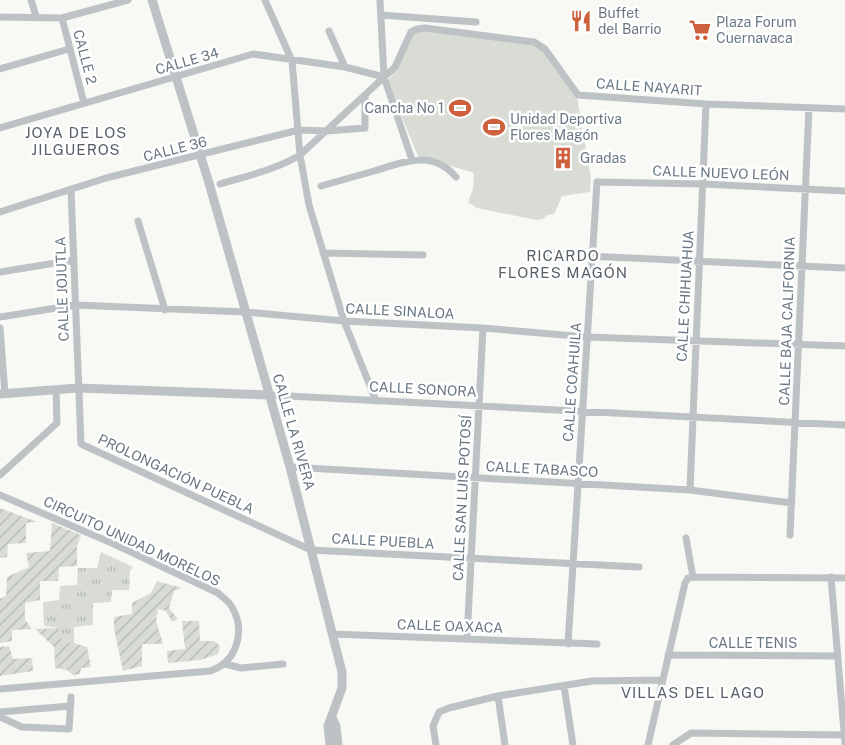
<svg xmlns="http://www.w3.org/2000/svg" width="845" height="745" viewBox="0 0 845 745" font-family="'Public Sans',sans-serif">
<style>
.grass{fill:url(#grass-tufts)}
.garden{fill:url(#garden-furrows)}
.pitch{fill:#d8dcd5}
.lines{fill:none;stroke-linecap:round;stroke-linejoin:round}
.minor{stroke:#bdc2c5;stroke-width:7}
.tertiary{stroke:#bdc2c5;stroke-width:9}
.labels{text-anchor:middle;stroke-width:5;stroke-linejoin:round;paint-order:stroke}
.poi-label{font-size:14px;fill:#6a7883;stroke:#fff;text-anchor:start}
.street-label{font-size:14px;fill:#6a7883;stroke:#fff}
.neighbourhood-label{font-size:15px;letter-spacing:1px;fill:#576169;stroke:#fff}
</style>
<defs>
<pattern id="grass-tufts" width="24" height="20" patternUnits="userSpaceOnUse" patternTransform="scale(1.25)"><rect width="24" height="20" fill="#d8dcd5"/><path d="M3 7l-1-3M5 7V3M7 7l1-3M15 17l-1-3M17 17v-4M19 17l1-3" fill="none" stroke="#b3b7b2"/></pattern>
<pattern id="garden-furrows" width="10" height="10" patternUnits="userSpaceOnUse" patternTransform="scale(1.25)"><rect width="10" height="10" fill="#d8dcd5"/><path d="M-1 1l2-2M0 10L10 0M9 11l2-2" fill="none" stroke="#b3b7b2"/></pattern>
</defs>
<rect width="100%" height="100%" fill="#f8f8f5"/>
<path class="grass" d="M101 552 133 567 130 571 129 590H112L111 602 93 603V625L74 627V643L62 644 59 628 44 626 43 602 59 600 60 586 77 585 78 568H97Z"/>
<path class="garden" d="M0 508 37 522 26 523V543L8 544 7 557 0 558Z
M52 523 81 535 77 547V566L59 567 58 581H40V600L25 603V620L32 629 12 630V641L0 643V599L6 596 7 577 29 567 26 553 50 551Z
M157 581 182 588 174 591 169 608 178 619 172 622 166 611 158 609 156 621 163 644H142V666L123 671 114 629V617L132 614V603L151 593Z
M182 621H199L200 641H214L220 646 218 654 200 660 168 663 167 651 185 649Z
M59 628 62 643H74L87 647 91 667 81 668 80 674 73 675 67 670 55 668 54 647 35 629Z
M9 646 13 659 32 658 33 671 0 676V647Z"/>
<path class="pitch" d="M424 28 534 44 543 49 577 97 591 179 590 192 562 196 554 214 547 215 543 219 536 220 477 208 468 202 473 189 474 173 418 156 387 81 398 68 413 34Z"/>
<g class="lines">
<path class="minor" d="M31 0 36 16
M265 0 292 61 300 155 309 205 344 321 376 401
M380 0 384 77 412 160
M381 15 476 22
M0 17 62 18 128 0
M62 18 84 103
M329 31 345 67
M0 69 69 49
M0 128 253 54 345 67 384 77
M220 184C247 176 275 170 300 155L395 67 411 32 417 29 425 28 534 42 545 49 578 95 706 104 845 109
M321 186C339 181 356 176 374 171 404 162 432 149 456 177
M71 189 81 444 311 550 639 567
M0 212 106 178 299 130 327 131 365 128V96
M138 221 165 310
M323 253 423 255
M544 254 845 268
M0 272 74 260
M0 317 75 305 245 312 344 321 483 328 587 337 845 346
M0 328 5 394
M269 395 845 425
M290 467 690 490 792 503
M0 475 57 423 56 389
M690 490 706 104
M0 495 114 544 218 593C222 597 229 601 232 607 246 631 237 662 210 671L0 689
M790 535 809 108
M686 538 693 577
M831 577 845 743
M332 634 597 644
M467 639 483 328
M568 644 597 182 703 184 845 191
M668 655 838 656
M225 664 241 668 283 664
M564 686 573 745
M498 696 505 745
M0 712 70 706
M0 717 22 727 69 729 71 697
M436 745 433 726 439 712 449 708 498 696 592 681 662 680
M648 745 685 583 688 578 693 577 845 578
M673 745 691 733 845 735"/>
<path class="tertiary" d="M152 0 209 183 290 467 342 672V688L328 726 330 745
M0 394 78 388 269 395
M332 717 336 726 338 745"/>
</g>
<defs>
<g id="restaurant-bare" transform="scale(1.725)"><path d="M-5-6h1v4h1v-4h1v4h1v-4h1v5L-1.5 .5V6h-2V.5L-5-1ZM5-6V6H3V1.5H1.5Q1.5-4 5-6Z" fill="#cf603e" stroke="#fff" stroke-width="2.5" paint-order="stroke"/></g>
<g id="supermarket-bare" transform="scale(1.725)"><path d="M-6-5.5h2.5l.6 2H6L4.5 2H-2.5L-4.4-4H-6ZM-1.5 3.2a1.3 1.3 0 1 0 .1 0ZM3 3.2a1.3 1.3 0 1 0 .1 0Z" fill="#cf603e" stroke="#fff" stroke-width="2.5" paint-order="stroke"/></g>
<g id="stadium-bare" transform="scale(1.725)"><path d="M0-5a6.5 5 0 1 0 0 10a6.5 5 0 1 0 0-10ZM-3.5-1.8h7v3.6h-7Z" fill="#cf603e" stroke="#fff" stroke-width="2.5" paint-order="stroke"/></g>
<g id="building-bare" transform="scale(1.725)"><path d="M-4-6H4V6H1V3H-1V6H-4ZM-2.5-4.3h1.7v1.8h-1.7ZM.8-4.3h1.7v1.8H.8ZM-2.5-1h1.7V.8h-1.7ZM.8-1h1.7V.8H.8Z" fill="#cf603e" stroke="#fff" stroke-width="2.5" paint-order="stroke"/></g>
</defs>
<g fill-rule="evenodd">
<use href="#restaurant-bare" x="581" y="21"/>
<use href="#supermarket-bare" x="700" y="30"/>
<use href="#stadium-bare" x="460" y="108"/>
<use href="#stadium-bare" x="494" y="127"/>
<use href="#building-bare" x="563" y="158"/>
</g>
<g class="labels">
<g class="poi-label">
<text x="598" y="18">Buffet<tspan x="598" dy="16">del Barrio</tspan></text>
<text x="716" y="27">Plaza Forum<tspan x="716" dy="16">Cuernavaca</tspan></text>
<text x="444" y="113" text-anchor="end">Cancha No 1</text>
<text x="510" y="124">Unidad Deportiva<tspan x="510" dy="16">Flores Magón</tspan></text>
<text x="580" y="163">Gradas</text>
</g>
<g class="street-label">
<text transform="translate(85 57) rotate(75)" y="5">CALLE 2</text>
<text transform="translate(187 61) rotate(-16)" y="5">CALLE 34</text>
<text transform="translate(649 87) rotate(4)" y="5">CALLE NAYARIT</text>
<text transform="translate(175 149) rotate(-14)" y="5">CALLE 36</text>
<text transform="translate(721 173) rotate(2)" y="5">CALLE NUEVO LEÓN</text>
<text transform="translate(62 289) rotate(-92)" y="5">CALLE JOJUTLA</text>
<text transform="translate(685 296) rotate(-87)" y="5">CALLE CHIHUAHUA</text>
<text transform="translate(400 311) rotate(3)" y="5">CALLE SINALOA</text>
<text transform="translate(787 321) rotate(-88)" y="5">CALLE BAJA CALIFORNIA</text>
<text transform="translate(572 382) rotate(-86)" y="5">CALLE COAHUILA</text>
<text transform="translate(423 389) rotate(3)" y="5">CALLE SONORA</text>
<text transform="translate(294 432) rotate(74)" y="5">CALLE LA RIVERA</text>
<text transform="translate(542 469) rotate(3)" y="5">CALLE TABASCO</text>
<text transform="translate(176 474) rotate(25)" y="5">PROLONGACIÓN PUEBLA</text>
<text transform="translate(462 498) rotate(-87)" y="5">CALLE SAN LUIS POTOSÍ</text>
<text transform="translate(132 541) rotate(25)" y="5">CIRCUITO UNIDAD MORELOS</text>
<text transform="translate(383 541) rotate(3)" y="5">CALLE PUEBLA</text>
<text transform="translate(450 626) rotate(2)" y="5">CALLE OAXACA</text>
<text x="753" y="648">CALLE TENIS</text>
</g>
<g class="neighbourhood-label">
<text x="76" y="138">JOYA DE LOS<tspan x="76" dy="17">JILGUEROS</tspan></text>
<text x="563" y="261">RICARDO<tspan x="563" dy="17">FLORES MAGÓN</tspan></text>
<text x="693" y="698">VILLAS DEL LAGO</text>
</g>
</g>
</svg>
